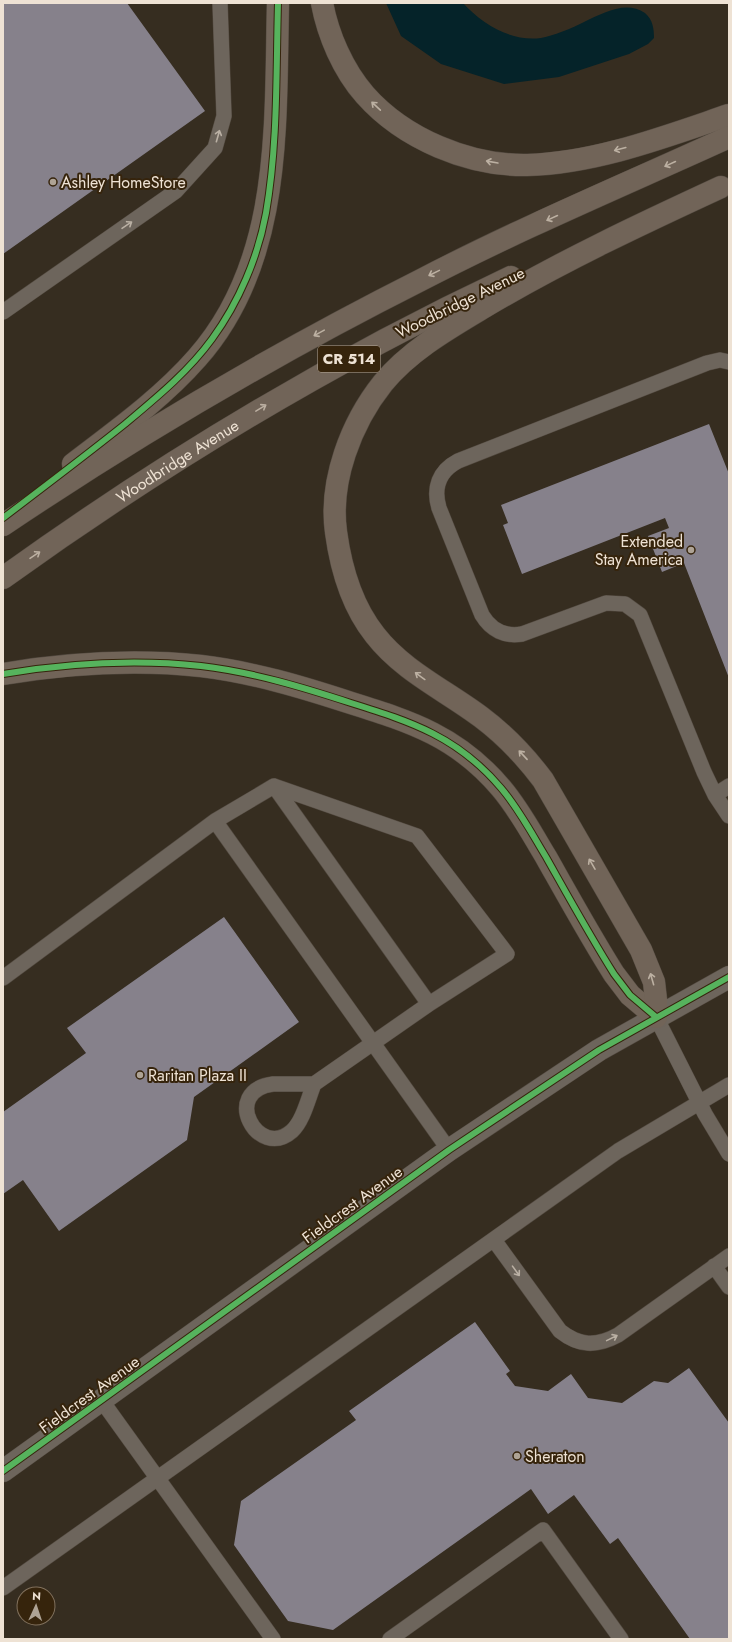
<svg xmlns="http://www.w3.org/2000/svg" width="732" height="1642" viewBox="0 0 732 1642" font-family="Jost,sans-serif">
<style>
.water{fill:#052329}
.building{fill:#86818b}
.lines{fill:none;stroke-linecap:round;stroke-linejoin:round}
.service-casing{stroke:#534a40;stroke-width:16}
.tertiary-casing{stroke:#534a40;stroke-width:23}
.primary-casing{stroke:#534a40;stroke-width:23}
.service{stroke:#6d655c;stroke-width:15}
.tertiary{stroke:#6d655c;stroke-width:22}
.primary{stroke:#716458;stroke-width:22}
.cycleway-casing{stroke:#36240c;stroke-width:8}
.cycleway{stroke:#56b35d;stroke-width:6}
.oneway{stroke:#bcb0a2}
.oneway2{stroke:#bab0a4}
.poi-dot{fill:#aea395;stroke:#36240c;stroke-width:1.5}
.labels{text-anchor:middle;stroke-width:4;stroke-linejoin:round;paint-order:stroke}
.shield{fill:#36240c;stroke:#b7a998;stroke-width:1}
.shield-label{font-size:15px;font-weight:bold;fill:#eee2d4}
.poi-label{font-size:16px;fill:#eee2d4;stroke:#36240c;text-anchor:start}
.street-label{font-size:16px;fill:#eee2d4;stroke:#36240c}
</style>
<rect width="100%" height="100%" fill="#362d20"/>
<path class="water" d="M386 3H463C482 24 511 42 541 38 552 36 573 28 584 22 603 13 626 0 645 13 653 20 654 29 654 38L648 44 629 54 559 77 504 84 441 64 401 36Z"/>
<path class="building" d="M3 3H127L205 111 3 254Z
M709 424 729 474V678L684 563 662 572 648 536 669 528 665 518 522 574 503 525 508 523 501 505Z
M224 917 299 1022 194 1097 187 1140 59 1231 23 1180 3 1194V1112L86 1053 67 1028Z
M475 1322 510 1371 506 1374 515 1386 548 1391 571 1374 588 1398 622 1403 654 1381 668 1383 689 1368 729 1423V1639H690L618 1538 610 1544 574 1495 548 1514 531 1489 333 1630 288 1621 234 1545 241 1501 356 1420 349 1411Z"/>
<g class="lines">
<g class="service-casing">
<path id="service" d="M3 312 176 191 215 148 224 116 220 3
M729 362 720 360 707 363 458 461C439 471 433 488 439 508L482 615C491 630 505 637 522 634L606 603 625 604 640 615 704 772 715 795 729 816
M274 786 417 836 507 954 429 1004 314 1084
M274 786 429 1004
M715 795 729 786
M215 821 449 1150
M3 978 215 821 274 786
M656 1017 705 1114 729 1154
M273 1084H314C308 1099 303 1121 292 1131 258 1161 220 1091 273 1084Z
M494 1240 560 1331C579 1346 596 1347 618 1335L729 1256
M714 1266 729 1287
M102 1401 273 1639
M3 1588 618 1151 729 1085
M390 1639 543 1530 621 1639"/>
</g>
<g class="tertiary-casing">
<path id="tertiary" d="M3 1471 449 1150 599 1050 729 977"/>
</g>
<g class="primary-casing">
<g id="primary">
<path d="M322 3C328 35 343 70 365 95 404 139 469 166 527 165 596 163 664 137 729 115"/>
<path d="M73 464C116 431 161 399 197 358 283 261 275 125 278 3"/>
<path d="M3 525C137 435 276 353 421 280 521 228 626 184 729 137"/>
<path id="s1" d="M3 578C164 462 332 361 511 277"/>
<path d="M3 674C69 663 134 659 201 666 252 672 302 687 351 703 412 722 458 737 501 788 519 809 532 834 546 857 568 896 590 936 614 974L630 995 656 1017"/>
<path d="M656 1017V1000L654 982 641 950 543 780C525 756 505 735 481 717 445 690 403 671 375 635 352 606 341 569 336 532 329 481 351 423 383 383 410 350 451 327 486 306 562 261 641 224 721 187"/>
</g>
</g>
<use href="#service" class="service"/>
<use href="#tertiary" class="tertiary"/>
<use href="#primary" class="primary"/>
<g class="cycleway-casing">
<path id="cycleway" d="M3 518C44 487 85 456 125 424 156 398 188 372 212 339 239 302 258 257 266 213 278 144 276 72 278 3
M3 674C69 663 134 659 201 666 252 672 302 687 351 703 412 722 458 737 501 788 519 809 532 834 546 857 568 896 590 936 614 974L630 995 656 1017
M3 1471 449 1150 599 1050 729 977"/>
</g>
<use href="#cycleway" class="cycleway"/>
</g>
<defs><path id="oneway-shaft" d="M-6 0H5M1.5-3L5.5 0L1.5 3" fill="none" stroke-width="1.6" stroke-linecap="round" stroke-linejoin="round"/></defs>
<g class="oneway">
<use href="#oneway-shaft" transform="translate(376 106) rotate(-137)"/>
<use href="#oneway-shaft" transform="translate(620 149) rotate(165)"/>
<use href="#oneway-shaft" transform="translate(492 162) rotate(-170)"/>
<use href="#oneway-shaft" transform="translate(670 164) rotate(155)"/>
<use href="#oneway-shaft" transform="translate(552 218) rotate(155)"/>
<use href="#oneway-shaft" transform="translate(434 273) rotate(154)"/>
<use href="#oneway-shaft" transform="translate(319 333) rotate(151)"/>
<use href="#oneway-shaft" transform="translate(261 408) rotate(-31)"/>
<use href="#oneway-shaft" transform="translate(35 555) rotate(-34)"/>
<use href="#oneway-shaft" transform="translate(420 676) rotate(-144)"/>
<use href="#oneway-shaft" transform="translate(523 755) rotate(-133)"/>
<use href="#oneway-shaft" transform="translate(592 864) rotate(-120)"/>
<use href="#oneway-shaft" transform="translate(652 979) rotate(-106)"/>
</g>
<g class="oneway2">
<use href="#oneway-shaft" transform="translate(218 136) rotate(-74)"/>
<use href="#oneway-shaft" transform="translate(127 225) rotate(-34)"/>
<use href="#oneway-shaft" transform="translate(516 1271) rotate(54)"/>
<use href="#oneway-shaft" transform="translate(612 1338) rotate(-26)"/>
</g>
<g class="poi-dot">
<circle cx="53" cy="182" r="4"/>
<circle cx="691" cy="550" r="4"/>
<circle cx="140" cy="1075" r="4"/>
<circle cx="517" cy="1456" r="4"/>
</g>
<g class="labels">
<rect class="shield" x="318" y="346" width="62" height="26" rx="3"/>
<g class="shield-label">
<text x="349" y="364">CR 514</text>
</g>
<g class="poi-label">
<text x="61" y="188">Ashley HomeStore</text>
<text x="683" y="547" text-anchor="end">Extended<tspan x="683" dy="18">Stay America</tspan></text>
<text x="148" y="1081">Raritan Plaza II</text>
<text x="525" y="1462">Sheraton</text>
</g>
<g class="street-label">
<text transform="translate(460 302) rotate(-26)" y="6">Woodbridge Avenue</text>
<text dy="6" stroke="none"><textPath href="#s1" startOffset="210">Woodbridge Avenue</textPath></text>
<text transform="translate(352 1204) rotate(-36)" y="6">Fieldcrest Avenue</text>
<text transform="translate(89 1394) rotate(-36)" y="6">Fieldcrest Avenue</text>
</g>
</g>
<rect width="732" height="1642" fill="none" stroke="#eee2d4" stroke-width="8"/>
<g transform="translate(36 1606) rotate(3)"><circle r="19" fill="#36240c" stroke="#80705c"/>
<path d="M0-3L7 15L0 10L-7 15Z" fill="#aea395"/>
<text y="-6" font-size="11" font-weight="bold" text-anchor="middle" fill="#eee2d4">N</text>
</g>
</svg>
